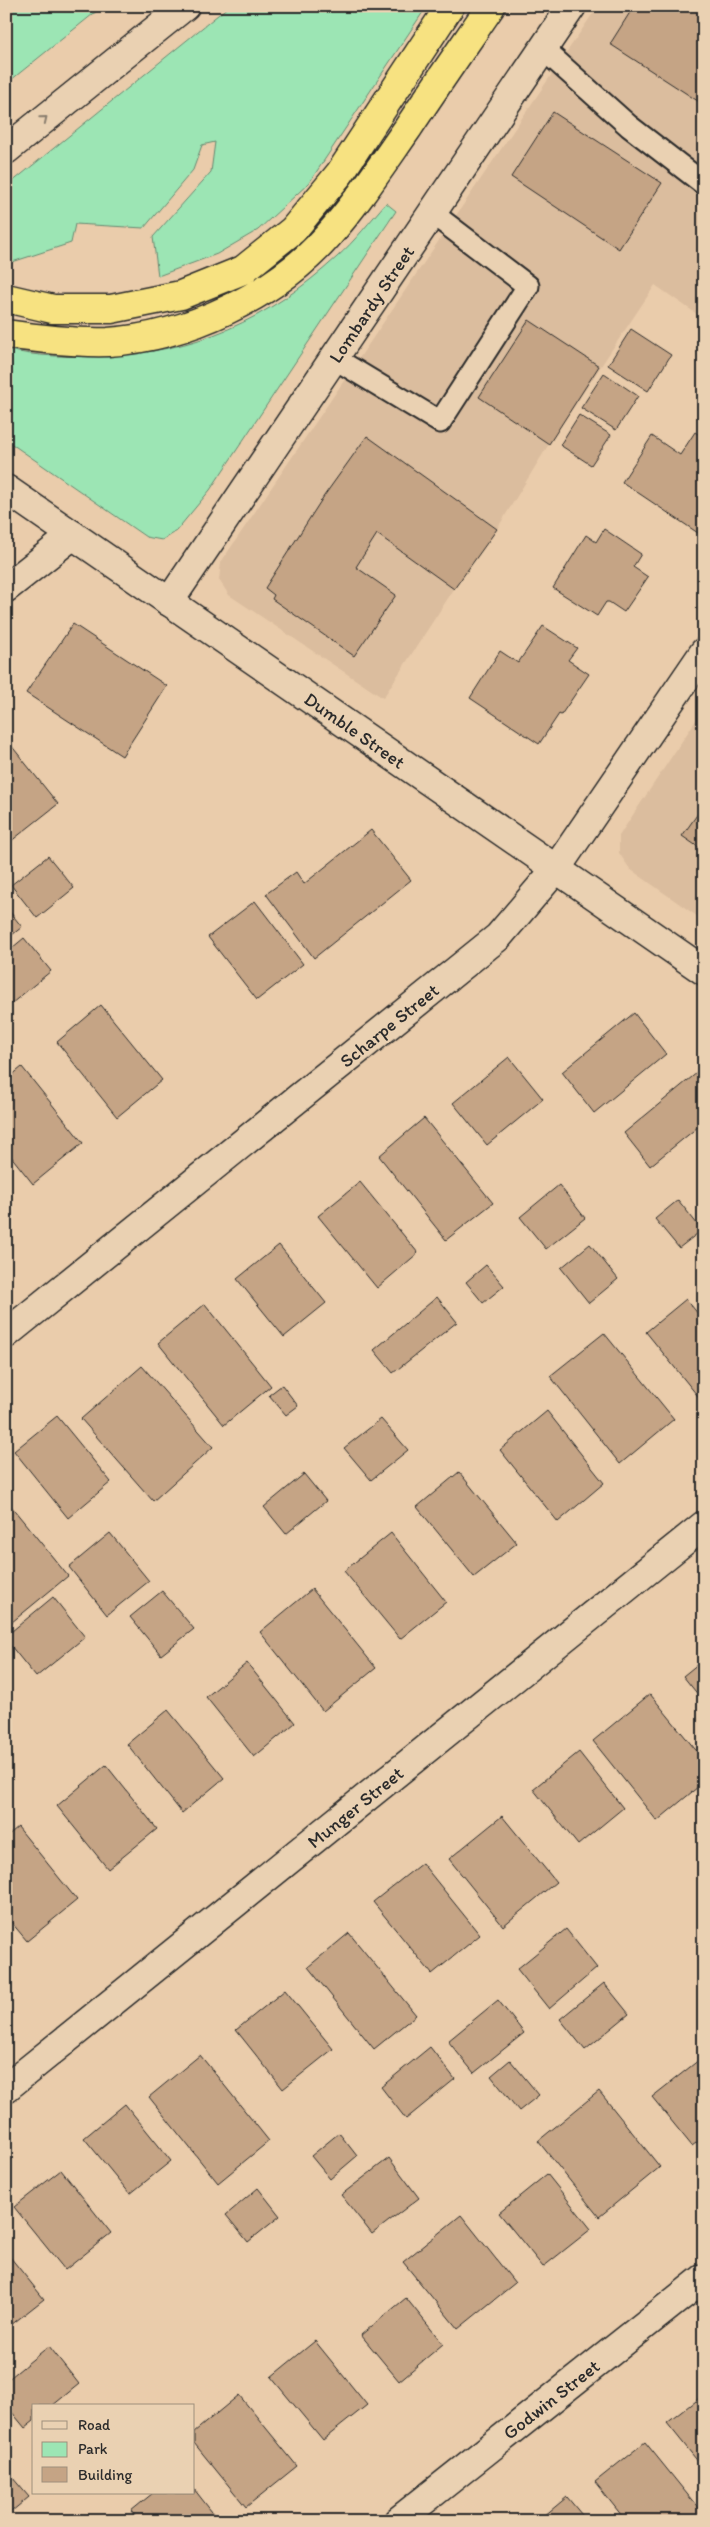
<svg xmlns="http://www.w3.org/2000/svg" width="710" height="2527" viewBox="0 0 710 2527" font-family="Itim,sans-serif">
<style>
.built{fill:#dbbd9e}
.green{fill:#9ce5b4;stroke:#648870}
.building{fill:#c5a485;stroke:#2b2b2b}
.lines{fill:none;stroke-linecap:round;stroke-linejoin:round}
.service-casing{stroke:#2b2b2b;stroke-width:25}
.minor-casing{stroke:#2b2b2b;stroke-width:31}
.tertiary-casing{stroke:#2b2b2b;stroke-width:31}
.secondary-casing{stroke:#2b2b2b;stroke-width:31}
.motorway-casing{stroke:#2b2b2b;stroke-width:31}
.service{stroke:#ead1b2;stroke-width:21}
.minor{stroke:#ead1b2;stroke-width:28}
.tertiary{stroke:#ead1b2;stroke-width:28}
.secondary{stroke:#ead1b2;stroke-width:28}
.motorway{stroke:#f7e281;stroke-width:28}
.oneway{stroke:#8a7e6e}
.labels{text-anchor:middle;stroke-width:4.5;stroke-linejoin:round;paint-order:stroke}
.street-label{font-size:19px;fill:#2b2b2b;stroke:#ead1b2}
</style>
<rect width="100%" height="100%" fill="#eaccab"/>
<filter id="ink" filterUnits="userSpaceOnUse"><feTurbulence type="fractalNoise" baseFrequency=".02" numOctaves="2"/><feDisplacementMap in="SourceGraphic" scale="10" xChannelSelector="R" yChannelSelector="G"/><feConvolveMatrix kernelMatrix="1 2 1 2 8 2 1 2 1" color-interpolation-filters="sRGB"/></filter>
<g filter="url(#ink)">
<path class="built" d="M598 6H704V319L655 285 549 444 497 529 454 589 383 698 229 595 219 580 221 562Z
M704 708V921L630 869 619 853V836Z"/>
<path class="green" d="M15 6H103L6 84V14Z
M229 6H427L309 183 258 230 217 254 158 276 153 237 211 172 215 142 202 145 193 170 144 228 75 224 71 243 6 264V187Z
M386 203 396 211 210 490 176 531 162 540 146 537 6 440V349C32 357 74 357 101 356 195 353 268 320 337 257 355 241 370 221 386 203Z"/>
<path class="building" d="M634 6H704V105L610 44Z
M553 112 662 183 619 249 511 177Z
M529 320 599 366 549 444 479 397Z
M631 329 671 355 648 391 608 365Z
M604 373 638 396 616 430 581 408Z
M579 415 611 435 591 465 560 445Z
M695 432 704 438V531L701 535 622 482 652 436 680 455Z
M367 436 497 529 454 589 377 534 356 567 396 595 354 656 272 599 274 595 265 588 324 496Z
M604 529 641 554 633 567 648 577 624 612 609 602H606L597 616 553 588 586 535 596 542Z
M73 624 167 686 122 756 26 693Z
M543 626 577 648 568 660 589 674 561 715 559 714 539 744 470 698 500 651 518 663Z
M6 739 58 804 10 842 6 837Z
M704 805V851L682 836Z
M371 830 411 880 314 958 266 894 296 872 304 884Z
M48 856 74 888 37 918 11 885Z
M255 901 303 964 257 1000 208 937Z
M6 907 22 927 7 939 6 937Z
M24 938 51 971 6 1008V953Z
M101 1005 162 1080 117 1117 57 1042Z
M634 1013 666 1054 594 1113 562 1072Z
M509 1057 543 1099 487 1145 453 1103Z
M22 1067 83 1143 33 1184 6 1150V1080Z
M698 1072 704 1079V1122L650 1166 624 1133Z
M424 1118 493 1203 446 1240 379 1156Z
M360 1182 418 1253 377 1288 318 1216Z
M559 1185 585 1218 546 1249 520 1217Z
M678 1200 702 1230 679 1248 655 1219Z
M590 1244 618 1279 589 1303 561 1268Z
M279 1245 326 1303 284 1337 237 1279Z
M486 1265 504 1286 483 1303 466 1282Z
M437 1297 457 1322 393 1373 374 1350Z
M686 1299 704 1321V1397L701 1400 646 1332Z
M205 1304 271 1386 224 1425 158 1343Z
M604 1333 674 1419 620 1464 550 1376Z
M142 1366 213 1447 153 1501 81 1419Z
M282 1385 298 1406 286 1415 269 1395Z
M547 1411 604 1483 558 1522 500 1450Z
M57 1416 111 1482 68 1518 14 1451Z
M381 1419 408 1450 371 1480 344 1448Z
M459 1472 517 1543 474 1577 417 1507Z
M304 1474 326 1501 286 1534 264 1507Z
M6 1500 68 1576 6 1627Z
M110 1533 149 1581 107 1615 69 1567Z
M391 1533 446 1602 400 1639 344 1571Z
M312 1589 376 1668 323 1711 260 1632Z
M162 1591 194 1629 161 1655 130 1617Z
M53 1597 85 1637 36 1677 6 1640V1636Z
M704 1659V1702L683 1676Z
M247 1663 295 1723 254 1757 206 1697Z
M650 1694 704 1760V1782L657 1821 593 1741Z
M168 1710 224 1778 182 1813 127 1744Z
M579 1752 623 1808 578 1845 533 1789Z
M106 1765 157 1829 108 1869 57 1806Z
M502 1816 556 1882 503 1926 449 1859Z
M18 1827 77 1900 27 1941 6 1916V1837Z
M422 1863 480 1935 432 1974 373 1902Z
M566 1929 597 1968 549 2009 517 1969Z
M349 1933 416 2015 374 2049 308 1967Z
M604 1983 629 2014 585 2050 560 2019Z
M285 1990 333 2049 283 2089 236 2030Z
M498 2000 524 2033 474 2073 448 2041Z
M430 2047 455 2079 406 2119 381 2087Z
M200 2055 269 2141 218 2183 149 2097Z
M704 2056V2137L692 2146 652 2097Z
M510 2060 539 2095 519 2111 491 2076Z
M599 2091 660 2167 599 2217 538 2141Z
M125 2104 171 2161 130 2194 84 2138Z
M339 2133 357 2156 330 2179 311 2156Z
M389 2158 419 2198 372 2234 341 2195Z
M61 2170 111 2233 65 2270 14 2207Z
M547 2174 591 2229 543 2267 499 2213Z
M258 2188 280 2216 248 2242 226 2215Z
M461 2215 515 2283 458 2329 403 2262Z
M6 2252 44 2299 6 2329Z
M406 2298 443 2344 399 2381 361 2335Z
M315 2341 367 2405 323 2440 271 2377Z
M49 2346 79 2384 52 2406H34V2421L25 2428 6 2405V2381Z
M704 2394V2469L667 2423Z
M239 2395 297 2466 246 2507 194 2443V2432Z
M645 2442 704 2515V2521H626L595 2482Z
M6 2470 29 2497 6 2516Z
M194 2489 219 2521H139L131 2511 153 2493H194Z
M567 2497 587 2521H538Z"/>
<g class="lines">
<g class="service-casing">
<path id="service" d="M543 49 629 126 704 184
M334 358 440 422 528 286 432 213"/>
</g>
<g class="minor-casing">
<path id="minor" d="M6 588 73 535
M169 602 572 6
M6 1334 498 937 556 869 704 652
M6 2088 704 1525
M398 2521 704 2278"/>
</g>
<g class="tertiary-casing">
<path id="tertiary" d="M6 489 704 971"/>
</g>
<g class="secondary-casing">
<path id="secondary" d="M6 150 185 6"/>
</g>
<g class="motorway-casing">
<path id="motorway" d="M6 298 53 309H111L181 295 243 270 293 230 340 173 450 6
M6 334C40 339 74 343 108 342 186 337 275 296 327 237 357 203 382 165 408 128 435 87 463 47 491 6"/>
</g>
<use href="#service" class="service"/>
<use href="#minor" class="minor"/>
<use href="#tertiary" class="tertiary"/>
<use href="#secondary" class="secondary"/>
<use href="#motorway" class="motorway"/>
</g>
<defs><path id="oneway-chevron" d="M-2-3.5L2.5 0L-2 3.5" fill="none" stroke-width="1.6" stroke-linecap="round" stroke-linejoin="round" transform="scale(1.25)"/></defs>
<use class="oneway" href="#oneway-chevron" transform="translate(44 119) rotate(-39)"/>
</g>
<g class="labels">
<g class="street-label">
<text transform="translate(371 304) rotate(-56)" y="7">Lombardy Street</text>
<text transform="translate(355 730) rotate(35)" y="7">Dumble Street</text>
<text transform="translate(389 1025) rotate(-39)" y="7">Scharpe Street</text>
<text transform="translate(355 1807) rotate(-39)" y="7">Munger Street</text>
<text transform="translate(551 2399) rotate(-38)" y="7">Godwin Street</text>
</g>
</g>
<rect width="710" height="2527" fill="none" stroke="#ead1b2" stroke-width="25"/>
<rect x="12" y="12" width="685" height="2502" fill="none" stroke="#2b2b2b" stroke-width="2" filter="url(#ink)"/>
<rect x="32" y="2404" width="162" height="90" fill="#ead1b2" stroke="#9e8f7c"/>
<rect x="42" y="2421" width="25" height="8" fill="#ead1b2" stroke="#9e8f7c"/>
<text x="78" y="2430" font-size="15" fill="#2b2b2b">Road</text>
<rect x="42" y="2442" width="25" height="15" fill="#9ce5b4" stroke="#9e8f7c"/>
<text x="78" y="2454" font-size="15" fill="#2b2b2b">Park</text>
<rect x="42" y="2467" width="25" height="15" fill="#c5a485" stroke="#9e8f7c"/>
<text x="78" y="2480" font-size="15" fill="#2b2b2b">Building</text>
</svg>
